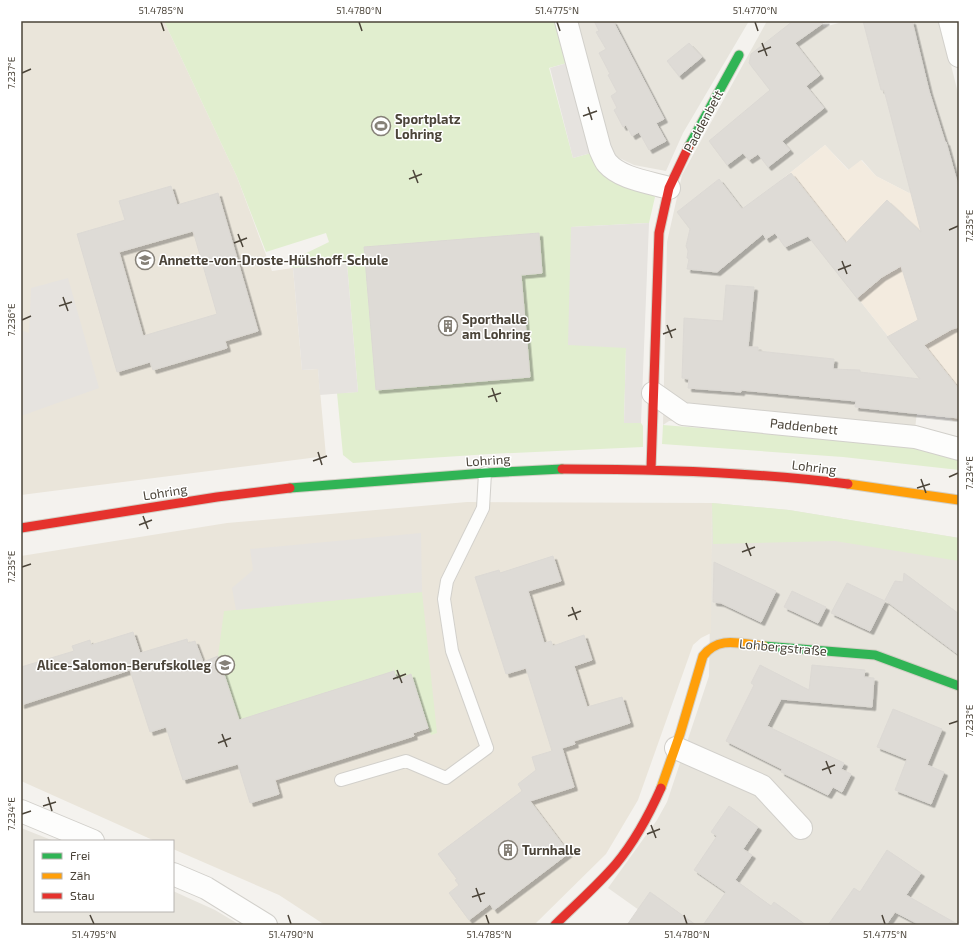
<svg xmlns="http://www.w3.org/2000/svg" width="980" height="946" viewBox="0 0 980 946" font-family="'Exo 2',sans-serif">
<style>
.residential{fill:#e7e4dc}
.commercial{fill:#f3ebdf}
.education{fill:#eae5da}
.green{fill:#e1eecf}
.parking{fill:#e6e3df}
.building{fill:#dedbd6;stroke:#dcd9d4;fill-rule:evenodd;filter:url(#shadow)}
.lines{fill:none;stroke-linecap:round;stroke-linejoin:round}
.lane-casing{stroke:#d2d0cb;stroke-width:14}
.street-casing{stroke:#d2d0cb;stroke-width:24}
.fast-casing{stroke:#d3cfc5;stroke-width:11}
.slow-casing{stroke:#d3cfc5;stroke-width:11}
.jam-casing{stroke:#d3cfc5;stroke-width:11}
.lane{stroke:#fdfdfc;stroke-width:12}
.street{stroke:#fdfdfc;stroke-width:22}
.fast{stroke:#30b455;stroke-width:9}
.slow{stroke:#ff9f0a;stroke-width:9}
.jam{stroke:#e5322d;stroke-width:9}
.ticks{fill:none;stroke:#4b4439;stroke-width:1.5}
.labels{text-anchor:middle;stroke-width:3;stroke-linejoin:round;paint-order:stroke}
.poi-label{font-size:13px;font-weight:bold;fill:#4b4439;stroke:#fff;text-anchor:start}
.street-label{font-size:13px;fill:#4b4439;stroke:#fff}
.neatline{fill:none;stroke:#4b4439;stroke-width:1.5}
.ticks-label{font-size:10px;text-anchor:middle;fill:#4b4439}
</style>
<defs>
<filter id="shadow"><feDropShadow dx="3.5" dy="3.5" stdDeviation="0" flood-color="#0004"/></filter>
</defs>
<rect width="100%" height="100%" fill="#f4f2ee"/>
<path class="residential" d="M576 21H749L683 133 666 171 634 165 617 157 610 144Z
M767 21H819L824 27 846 21H940L959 97V179L909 193 876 176 862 160 849 170 825 145 771 188 921 378 915 429 669 421 663 425 667 242 682 175Z
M712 503 789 510 959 538V925H660L608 888 657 820 667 802 709 676Z
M21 828 54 841H35V911H173V891L215 910 240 925H21Z"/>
<path class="commercial" d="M825 145 848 170 861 160 876 176 909 193 959 179V420L953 421 949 416 921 378 771 188Z"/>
<path class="education" d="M21 21H164L237 177 272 271 293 268 302 370 318 369 326 456 21 495Z
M467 502 712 503 711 633 701 638 693 645 638 800 606 854 534 925H325L279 895 173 849V841H155L21 781V556L227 523Z"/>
<path class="green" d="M164 21H555L567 63 549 68 573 158 591 153 598 170 610 180 651 192 655 197 649 223 571 227 626 348 624 423H641L643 426V447L490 454 353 463 343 455 337 393 358 392 347 264 293 268 290 261 329 242 326 233 266 252 237 177Z
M663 425 801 436 921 449 959 460V470L843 457 662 444Z
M712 503 789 510 959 538V561L835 541 713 544Z
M422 592 437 733 431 735 411 675 397 680 393 667V672L227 724 234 706 218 656 224 611Z"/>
<path class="parking" d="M567 63 591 153 573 158 550 68Z
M649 223 641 423H624L626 348 568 345 571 227Z
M347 264 358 392 320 395 318 369 302 370 293 268Z
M68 278 99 388 21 416V330L29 333 31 288Z
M421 533 422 592 236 610 232 588 253 570 250 549Z"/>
<path class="building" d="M594 21H613L664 119 656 123 666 141 649 150 639 132 632 136 626 125 623 127 614 110 617 108 611 96 617 92 608 75 610 74 599 53 606 49 596 32 599 31Z
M793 21H826L795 43 820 75 806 86 824 108 782 141 790 150 768 167 758 154 749 160 743 153 727 165 709 141 770 90 749 63 751 54Z
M863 21H912L929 91 945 142H946L959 189V327L952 329 924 345 959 389V418L855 407 856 401 741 390V392L688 388 689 379 682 378 684 318 723 321 726 285 754 287 748 347H758V351L834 359 833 369 860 370V372L920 379 887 337 918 320 901 266 882 277 857 298 808 236 785 247 775 233 766 239 763 234 717 272 687 269 689 259 687 258 688 251 686 246 690 229 677 212 719 179 742 209 791 173 846 243 887 200 921 232 884 90H881Z
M689 43 702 57 679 76 667 61Z
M171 186 177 205 218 193 258 331 225 341 227 348 153 370 150 362 117 372 77 234 125 220 119 201ZM193 231 217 314 143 336 119 252Z
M539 233 542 273 521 275 530 377 376 390 364 247Z
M553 556 561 581 528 591 544 643 551 641 553 646 584 635 592 660 574 666 587 707 622 697 630 723 574 741 575 744 562 748 574 787 530 801 569 853 494 910 490 904 469 920 449 893 459 885 455 880 457 879 438 854 522 791 518 784 536 770 532 757 552 751 526 668 506 674 475 577 499 570 500 573Z
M714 562 776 591 761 622 721 603 713 602Z
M904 573 959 614V655L885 600 895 581 903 582Z
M847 583 885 601 870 631 831 613Z
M792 591 826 607 818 623 784 607Z
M133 632 140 653 187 639 188 643 195 641 203 662 218 656 239 720 394 671 397 680 411 674 428 728 413 733 414 736 275 780 279 794 250 803 238 764 183 780 166 727 150 732 130 670 21 705V667L74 651 72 646 90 640 91 645Z
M760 665 809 690 812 665 865 670 864 677 874 678 872 707 781 699 767 726 844 763 841 769 851 774 842 792 833 787 828 795 781 772 782 769 726 741 754 685 751 683Z
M893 709 942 729 927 765 944 772 931 804 895 790 907 759 877 747Z
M729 806 758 827 743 849 752 855 735 880 771 906 774 902 806 925H703L726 892 694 870 717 836 711 832Z
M887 850 921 873 906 895 959 925H920L895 912 886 925H828L854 888 860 892Z
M650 892 696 925H627Z"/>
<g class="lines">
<g class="lane-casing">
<path id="lane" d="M341 780 406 761 446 778 487 748 452 651 444 599 447 581 483 508 485 473"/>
</g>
<g class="street-casing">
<path id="street" d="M566 21 600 149C602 153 604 159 607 163 621 179 649 182 669 188
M950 21 959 56
M653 393 683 414 915 437 959 449
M676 748 762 786 801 828
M21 811 93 841
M173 874 206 888 266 925"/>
</g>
<g class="fast-casing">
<path id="fast" d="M689 146 739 55
M290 488 485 473 562 469
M764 646 875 655 959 686"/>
</g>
<g class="slow-casing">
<path id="slow" d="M848 484 959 500
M661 788 680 734 703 656C719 635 740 644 764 646"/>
</g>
<g class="jam-casing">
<path id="jam" d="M562 469C657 469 753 472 848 484
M651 469 659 233 669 188 689 146
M21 528 217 497 290 488
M555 925C575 905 597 886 616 864 635 841 649 815 661 788"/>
</g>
<use href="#lane" class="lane"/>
<use href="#street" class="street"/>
<use href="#fast" class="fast"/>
<use href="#slow" class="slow"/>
<use href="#jam" class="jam"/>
</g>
<path class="ticks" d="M161 22 164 31M359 22 362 31M557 22 560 31M755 22 758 31M762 43 767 56M758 52 771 47M22 73 31 69M588 107 592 120M583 116 597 111M413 170 418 183M409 179 422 174M949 230 958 226M238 234 243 247M234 243 247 238M842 261 847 274M838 270 851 265M63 297 68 311M59 306 72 302M22 320 31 316M667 325 672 338M663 334 676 329M492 388 497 402M488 397 501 393M318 452 322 465M313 461 327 456M949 477 958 473M921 479 926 493M917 488 930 484M143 516 148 529M139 525 152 520M746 543 751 556M742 552 755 547M22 567 31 564M572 607 577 620M568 616 581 611M397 670 402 683M393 679 406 674M949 724 958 721M222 734 227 747M218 743 231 738M826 761 831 774M822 770 835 765M48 797 52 811M43 806 56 802M22 814 31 811M651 825 656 838M647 834 660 829M476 888 481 902M472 897 485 893M90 915 94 924M288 915 291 924M486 915 489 924M684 915 687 924M882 915 885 924"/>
<defs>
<g id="stadium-ring" transform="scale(1)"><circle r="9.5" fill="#fff" stroke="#868178" stroke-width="1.5"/><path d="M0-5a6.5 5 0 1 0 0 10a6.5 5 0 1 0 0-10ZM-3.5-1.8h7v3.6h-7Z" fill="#868178"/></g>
<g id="school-ring" transform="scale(1)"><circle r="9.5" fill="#fff" stroke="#868178" stroke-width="1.5"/><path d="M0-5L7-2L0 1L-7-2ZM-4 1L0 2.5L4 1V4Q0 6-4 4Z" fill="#868178"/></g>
<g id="building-ring" transform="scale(1)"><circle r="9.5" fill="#fff" stroke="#868178" stroke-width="1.5"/><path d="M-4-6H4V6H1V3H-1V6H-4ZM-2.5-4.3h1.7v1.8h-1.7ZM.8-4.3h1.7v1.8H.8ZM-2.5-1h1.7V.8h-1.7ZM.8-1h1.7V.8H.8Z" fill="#868178"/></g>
</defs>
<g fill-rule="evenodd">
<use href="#stadium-ring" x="381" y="126"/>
<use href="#school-ring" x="145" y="260"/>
<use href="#building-ring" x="448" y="326"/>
<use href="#school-ring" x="225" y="665"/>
<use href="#building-ring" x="508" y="850"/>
</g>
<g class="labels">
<g class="poi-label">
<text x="395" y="124">Sportplatz<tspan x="395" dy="15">Lohring</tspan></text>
<text x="159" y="265">Annette-von-Droste-Hülshoff-Schule</text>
<text x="462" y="324">Sporthalle<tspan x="462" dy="15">am Lohring</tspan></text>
<text x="211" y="670" text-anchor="end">Alice-Salomon-Berufskolleg</text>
<text x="522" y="855">Turnhalle</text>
</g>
<g class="street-label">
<text transform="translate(703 121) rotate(-62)" y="5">Paddenbett</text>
<text transform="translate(804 426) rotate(6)" y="5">Paddenbett</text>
<text transform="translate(488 460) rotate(-4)" y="5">Lohring</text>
<text transform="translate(814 467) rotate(7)" y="5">Lohring</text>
<text transform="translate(165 492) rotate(-9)" y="5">Lohring</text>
<text transform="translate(783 647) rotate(5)" y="5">Lohbergstraße</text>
</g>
</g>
<rect width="980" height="946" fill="none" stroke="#ffffff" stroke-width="44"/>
<rect x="34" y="840" width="140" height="72" fill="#ffffff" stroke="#b7b4b0"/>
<rect x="42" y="853" width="20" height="6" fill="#30b455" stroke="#b7b4b0"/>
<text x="70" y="860" font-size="12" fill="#4b4439">Frei</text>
<rect x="42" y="873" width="20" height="6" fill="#ff9f0a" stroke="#b7b4b0"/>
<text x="70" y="880" font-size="12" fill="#4b4439">Zäh</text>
<rect x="42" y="893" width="20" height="6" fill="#e5322d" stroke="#b7b4b0"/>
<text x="70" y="900" font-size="12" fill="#4b4439">Stau</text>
<rect x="22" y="22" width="936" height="902" class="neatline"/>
<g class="ticks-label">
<text x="161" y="14">51.4785°N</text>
<text x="359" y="14">51.4780°N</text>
<text x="557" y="14">51.4775°N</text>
<text x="755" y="14">51.4770°N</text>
<text transform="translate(11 73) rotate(-90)" y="4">7.237°E</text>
<text transform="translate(969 226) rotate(-90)" y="4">7.235°E</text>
<text transform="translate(11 320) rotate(-90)" y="4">7.236°E</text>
<text transform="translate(969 473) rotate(-90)" y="4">7.234°E</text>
<text transform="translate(11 567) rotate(-90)" y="4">7.235°E</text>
<text transform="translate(969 721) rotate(-90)" y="4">7.233°E</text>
<text transform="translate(11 814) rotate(-90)" y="4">7.234°E</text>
<text x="94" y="938">51.4795°N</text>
<text x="291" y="938">51.4790°N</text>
<text x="489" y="938">51.4785°N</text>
<text x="687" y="938">51.4780°N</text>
<text x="885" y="938">51.4775°N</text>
</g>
</svg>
